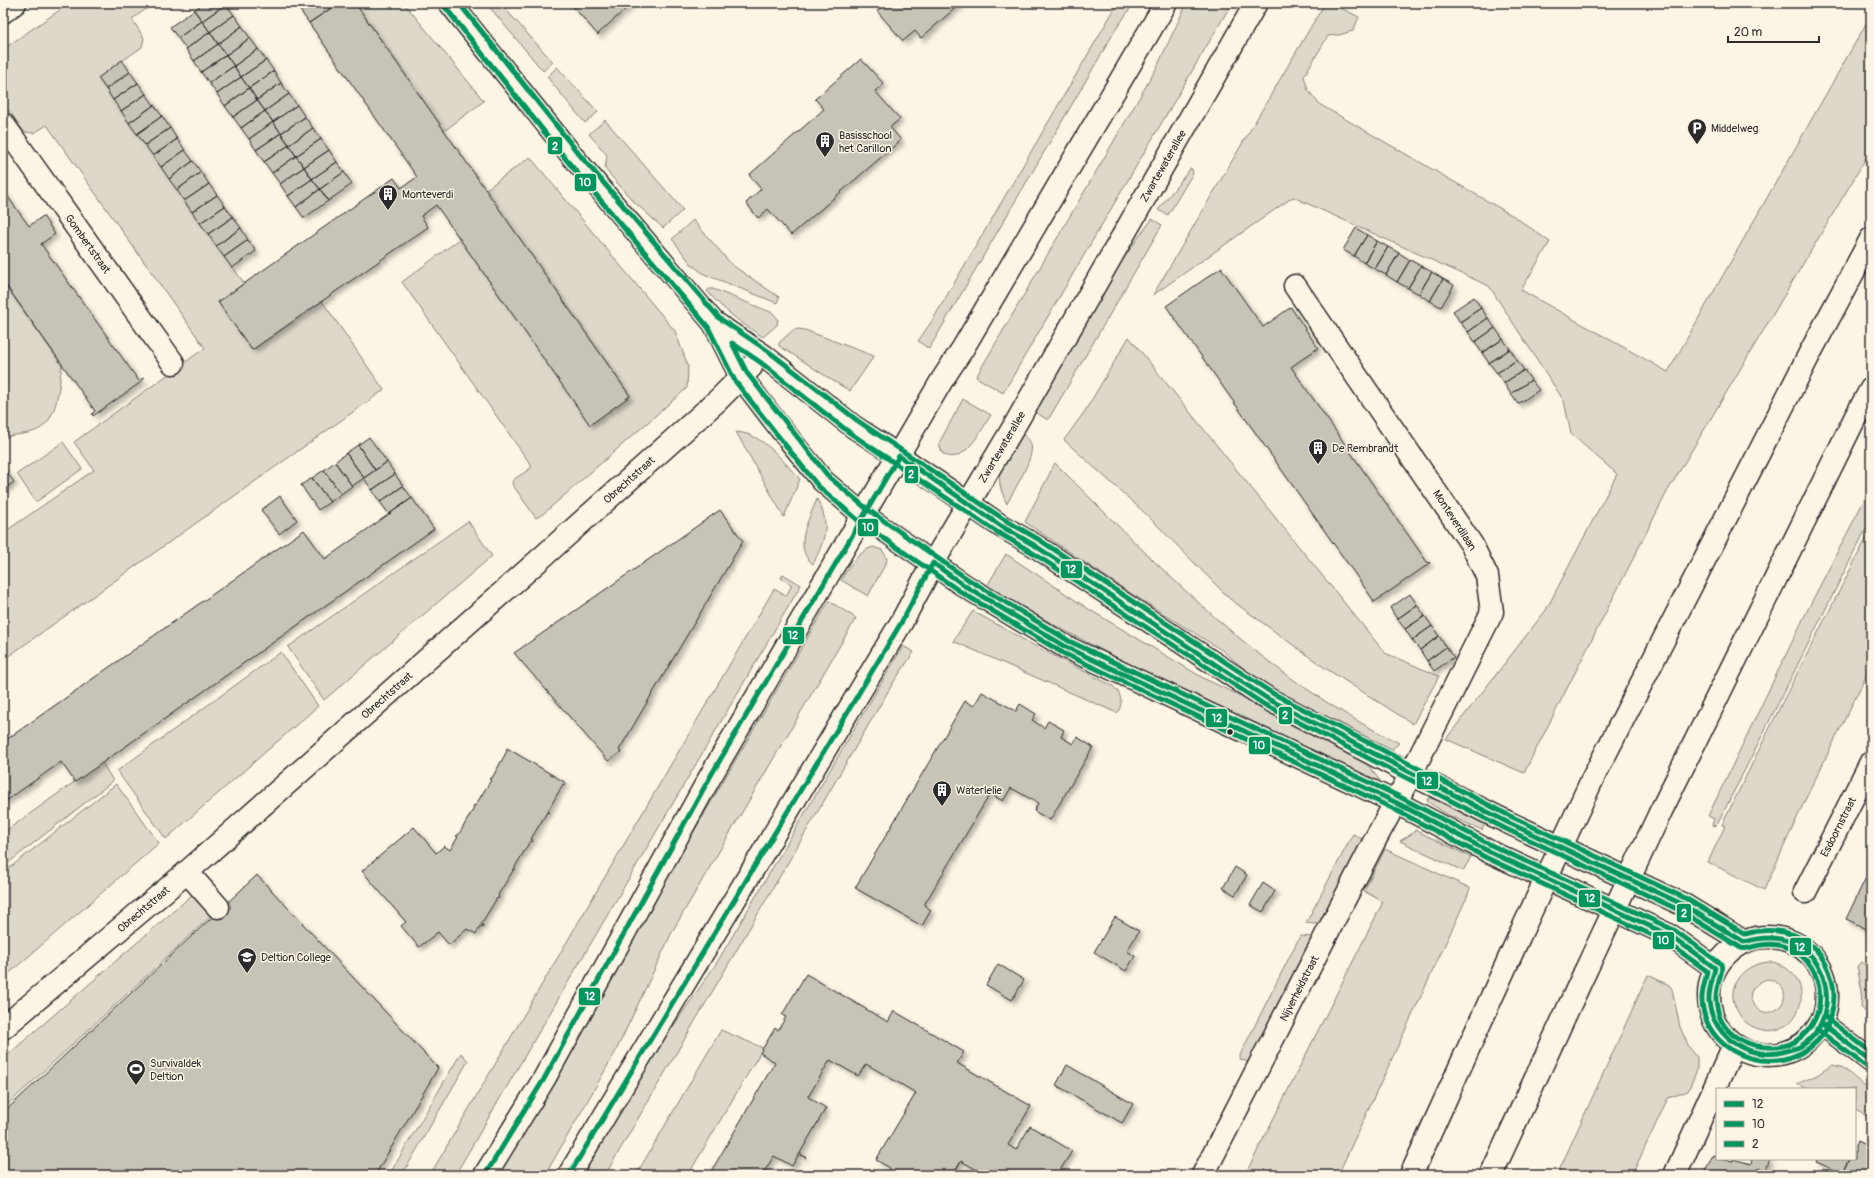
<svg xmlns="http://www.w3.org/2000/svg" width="1874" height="1178" viewBox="0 0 1874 1178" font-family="Pangolin,sans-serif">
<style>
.green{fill:#ded8ca;stroke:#84827a;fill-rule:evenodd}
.building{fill:#c8c3b7;stroke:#2b2b2b;filter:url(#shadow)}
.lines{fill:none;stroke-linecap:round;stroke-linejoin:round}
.minor-casing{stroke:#2b2b2b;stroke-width:25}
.major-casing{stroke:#2b2b2b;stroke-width:25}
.highway-casing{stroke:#2b2b2b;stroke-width:25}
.minor{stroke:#fcf5e5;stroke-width:22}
.major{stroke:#fcf5e5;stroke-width:22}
.highway{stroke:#fcf5e5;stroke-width:22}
.highway-bridge-casing{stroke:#2b2b2b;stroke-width:25;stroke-linecap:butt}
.highway-bridge{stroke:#fcf5e5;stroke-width:22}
.bus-1-casing{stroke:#fcf5e5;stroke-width:8}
.bus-2-casing{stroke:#fcf5e5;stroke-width:8}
.bus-3-casing{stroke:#fcf5e5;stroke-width:8}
.bus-1{stroke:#00965e;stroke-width:5}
.bus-2{stroke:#00965e;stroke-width:5}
.bus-3{stroke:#00965e;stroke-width:5}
.bus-dot{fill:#2b2b2b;stroke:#fcf5e5;stroke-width:1.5}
.labels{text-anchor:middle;stroke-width:3;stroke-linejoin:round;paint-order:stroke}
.poi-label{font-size:11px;fill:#2b2b2b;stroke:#fcf5e5;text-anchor:start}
.street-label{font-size:11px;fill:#2b2b2b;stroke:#fcf5e5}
.line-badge{stroke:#fcf5e5;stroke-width:1.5}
.badge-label{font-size:11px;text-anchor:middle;font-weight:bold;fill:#fff}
</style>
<defs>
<filter id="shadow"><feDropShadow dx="3.5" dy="3.5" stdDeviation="2" flood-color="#0004"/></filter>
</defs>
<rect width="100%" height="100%" fill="#fcf5e5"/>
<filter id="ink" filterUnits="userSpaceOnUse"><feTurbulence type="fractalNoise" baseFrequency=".025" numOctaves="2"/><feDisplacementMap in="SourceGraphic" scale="8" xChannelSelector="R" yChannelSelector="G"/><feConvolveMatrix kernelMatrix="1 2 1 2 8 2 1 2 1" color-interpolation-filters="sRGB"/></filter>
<g filter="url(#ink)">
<path class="green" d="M70 3H155L132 19 144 38 142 47 98 78 244 283 218 302 252 350 322 301 384 390 3 660V533L94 470 74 442 205 348 47 125 34 133 24 132 3 102V49Z
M355 3H404L484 101 444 131Z
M486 3H500L553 62 543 71Z
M1118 3H1134L1116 29 929 349 918 341 932 321Z
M1187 3H1232L1003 393 976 377 1156 69Z
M1325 3H1331L1359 17 1353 31 1339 35 1328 36 1304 76 1308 90 1319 104 1515 217 1550 242 1521 290 1668 372 1871 15V150L1667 492 1524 773 1446 739 1546 610 1617 474 1571 434 1564 401 1489 286 1293 197 1153 295Z
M557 67 598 112 585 123 547 77Z
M605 120 683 210 663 228 632 200 605 169 607 155 589 134Z
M530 157 675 331 688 366 687 388 543 514 536 518 512 484 513 480 531 468V465L402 282 460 239 590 424 630 396 485 190Z
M1190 169H1192L1193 173 1168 215 1158 210Z
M1152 219 1162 225 1048 420 1030 409 1101 289Z
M693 220 732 265 779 297 777 303 704 274 692 265 672 239Z
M3 282 62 365C58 387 59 425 32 432 23 435 11 434 3 439Z
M709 289H713L773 313 778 319 777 325 763 337C742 324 723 310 707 291Z
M798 329 805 330 874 356 850 391C825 377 803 360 779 346V343L793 330Z
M1129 337 1385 653 1439 676 1413 724 1322 666 1230 599 1146 514 1064 440 1085 411Z
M963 399 991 415C982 429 962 469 942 453L939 443Z
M1018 431C1023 434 1029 438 1031 444 1035 458 1013 491 1007 504 991 472 1003 460 1018 431Z
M736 432C764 434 781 460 800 479L784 517Z
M63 442 82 469 36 502 17 474Z
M1055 463C1163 570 1260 675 1399 743L1389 752 1273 693 1223 651 1124 589 1025 522Z
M1871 487V519L1718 823 1715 826 1712 825 1714 819 1708 816 1807 611Z
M817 499C831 524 825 540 813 564 792 548 809 519 817 499Z
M468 521 492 556 324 700 288 647Z
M1871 529V666L1807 796 1764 890 1708 862 1725 826 1722 825 1782 703Z
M873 547 882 550 886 556 887 561 868 596 841 580C849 567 857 552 873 547Z
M1006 554 1090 610 1205 679 1270 710 1366 762 1380 781 1377 782C1247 718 1111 662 987 586Z
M783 574 801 585 455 1175H430L774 589 786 596 792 585 781 578Z
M829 601 856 618 673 930 615 1053 545 1175H492Z
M973 611 1035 646 1113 686C1121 693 1124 704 1117 713L953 641Z
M903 646 914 652 893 683 605 1175H581L639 1076 716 964Z
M281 652 318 706 166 839 117 771Z
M102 762 113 781 3 867V833Z
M116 784 159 843 6 976 3 971V930L8 926 3 918V873Z
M1430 798 1453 806 1486 821 1482 830 1448 815 1428 802 1427 799Z
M1415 830 1471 857 1463 871 1400 841 1413 833Z
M1353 834 1364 840 1322 921 1315 924 1306 923Z
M1385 849 1470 888 1467 897 1338 1175H1245L1383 902 1364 891Z
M192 895 213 914 3 1109V1059Z
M1300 936 1314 937 1250 1063 1240 1059V1055Z
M1773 962C1824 977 1798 1045 1756 1028 1748 1025 1742 1020 1738 1012 1722 985 1746 961 1773 962ZM1768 979C1803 988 1774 1029 1754 1005 1744 993 1757 981 1768 979Z
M1861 962 1871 970V1019L1861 1007 1862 991 1857 966Z
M1648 975 1669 985 1672 989 1680 1027 1689 1047 1697 1057V1070L1688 1091 1668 1098 1632 1175H1557Z
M721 1030 763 1048 688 1175H636Z
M461 1053 468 1061 402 1175H389Z
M1832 1065 1842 1067 1871 1092V1118L1855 1110V1089H1808L1797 1084 1817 1075Z"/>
<path class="building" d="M204 3H226V4L202 21 194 10Z
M295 3H311L300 10Z
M311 3H332L334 6 309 23 300 10Z
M339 3H355L630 396 590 425 436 205 421 216 428 227 252 350 218 302 394 178 401 188 417 177 309 23Z
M570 3H632L599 33 598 35Z
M886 3H961L921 38 915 31 903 41 877 11Z
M226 4 234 15 210 32 202 21Z
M194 10 202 21 178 38 170 27Z
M234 15 242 26 218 44 210 32Z
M202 21 210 32 186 49 178 38Z
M242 26 250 38 226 55 218 44Z
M210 32 218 44 194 61 186 49Z
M250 38 258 49 234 66 226 55Z
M218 44 226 55 201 72 194 61Z
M258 49 266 60 241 77 234 66Z
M226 55 234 66 209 83 201 72Z
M861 59 884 84 875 91 900 119 890 127 901 140 791 235 768 209 758 218 746 203 761 189 749 175 824 109 815 99Z
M122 60 130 72 106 89 98 78Z
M266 60 274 71 249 88 241 77Z
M234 66 241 77 217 94 209 83Z
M274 71 281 83 257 100 249 88Z
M130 72 138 83 113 100 106 89Z
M241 77 249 88 225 106 217 94Z
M138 83 146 94 121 111 113 100Z
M281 83 289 94 265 111 257 100Z
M249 88 257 100 233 117 225 106Z
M146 94 154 105 129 123 121 111Z
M289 94 297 105 273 122 265 111Z
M257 100 265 111 241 128 233 117Z
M154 105 162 116 137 134 129 123Z
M297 105 305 117 281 133 273 122Z
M265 111 273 122 249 139 241 128Z
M162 116 170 128 145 145 137 134Z
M305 117 313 128 289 145 281 133Z
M273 122 281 133 256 150 249 139Z
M170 128 177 139 153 156 145 145Z
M313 128 321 139 296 156 289 145Z
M281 133 289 145 264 162 256 150Z
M177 139 185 150 161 167 153 156Z
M321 139 329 150 304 167 296 156Z
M289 145 296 156 272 173 264 162Z
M185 150 193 161 169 179 161 167Z
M329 150 337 162 312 179 304 167Z
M296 156 304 167 280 184 272 173Z
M193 161 201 172 177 190 169 179Z
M337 162 344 172 320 189 312 179Z
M304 167 312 179 288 196 280 184Z
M201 172 209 184 184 201 177 190Z
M344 172 352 184 328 201 320 189Z
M312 179 320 189 296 207 288 196Z
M209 184 217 195 192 212 184 201Z
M320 189 328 201 304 218 296 207Z
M3 190 29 226 43 216 55 234 41 244 139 381 143 378 144 380 93 416 92 414 95 411 3 281Z
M217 195 225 206 200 223 192 212Z
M225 206 233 217 208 234 200 223Z
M233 217 241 228 216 246 208 234Z
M241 228 248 240 224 257 216 246Z
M1356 228 1367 235 1354 256 1343 250Z
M1367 235 1377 241 1364 263 1354 256Z
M248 240 256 251 232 268 224 257Z
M1377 241 1388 247 1375 269 1364 263Z
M1388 247 1399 253 1386 275 1375 269Z
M1399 253 1410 260 1397 282 1386 275Z
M1410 260 1421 266 1408 288 1397 282Z
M1421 266 1432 272 1419 294 1408 288Z
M1222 267V269L1263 327 1291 307 1292 309 1318 348 1291 367 1427 562 1430 563 1373 603 1374 601 1166 306Z
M1432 272 1443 279 1430 301 1419 294Z
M1443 279 1454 285 1441 307 1430 301Z
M1474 297 1481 308 1460 322 1453 311Z
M1481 308 1488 318 1468 332 1460 322Z
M1488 318 1495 328 1475 342 1468 332Z
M1495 328 1503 339 1482 353 1475 342Z
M1503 339 1510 349 1489 363 1482 353Z
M1510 349 1517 360 1497 373 1489 363Z
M1517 360 1524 370 1504 383 1497 373Z
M1524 370 1531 380 1511 394 1504 383Z
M1531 380 1539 390 1518 404 1511 394Z
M369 437 387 462 375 470 358 445Z
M358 445 375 470 364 478 346 453Z
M346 453 364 478 352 486 335 462Z
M335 462 352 486 341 494 324 470Z
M387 462 395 474 372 490 364 478Z
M3 467 14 482 3 490Z
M324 470 341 494 330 502 312 478Z
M395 474 403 486 380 502 372 490Z
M312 478 330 502 318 510 301 485Z
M403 486 412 498 389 514 380 502Z
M280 496 297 520 279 534 261 510Z
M412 498 434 529 75 782 61 762 3 803V742L304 530 325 559Z
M720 510 743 541 642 711 619 750 621 752 608 761 514 653Z
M1410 594 1417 605 1397 619 1390 608Z
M1417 605 1425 616 1405 629 1397 619Z
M1425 616 1432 626 1412 640 1405 629Z
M1432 626 1439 636 1420 650 1412 640Z
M1439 636 1446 647 1427 661 1420 650Z
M1446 647 1454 657 1434 671 1427 661Z
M982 692 1016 711 1020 704 1036 714 1032 720 1044 728 1048 721 1064 730 1061 737 1073 744 1077 737 1093 747 1050 820 1034 811 1038 803 1011 788 1003 801 990 794 924 905 931 910 922 926 855 888 965 701 974 706Z
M507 748 566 783 565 785 563 784 548 811 549 812 548 813 547 812 531 839 533 840 532 842 530 841 515 867V870L514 869 498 895 499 896 498 899 497 898 481 924 483 925 482 927 480 926 476 934 467 929 449 945 438 932 419 947 401 926 406 922 362 871 414 827 436 853 444 846 450 850 458 837 456 836 459 834 474 808 473 807 474 805 475 806 491 780 489 779 491 777 492 778 507 751 506 750Z
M1235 867 1247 875 1235 895 1223 888Z
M1871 867V931L1846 919Z
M257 875 438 1068 375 1175H3V1113Z
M1263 883 1275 891 1263 912 1250 905Z
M1115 917 1139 931 1127 951 1135 956 1126 971 1094 952Z
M998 964 1024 980 1012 1000 986 985Z
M806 974 888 1022 894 1011 964 1052 957 1063 1031 1106 1008 1145 1016 1150 1030 1126 1072 1151 1057 1175H986L961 1161 953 1175H886L890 1168 876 1160 916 1093 866 1064 858 1076 830 1060 808 1097 826 1108 800 1153 806 1158 799 1154 792 1166 774 1156 762 1175H709L775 1062 760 1053 775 1028 778 1030 786 1017 782 1015Z
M1067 1065 1133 1104 1122 1123 1056 1085Z
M1857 1141 1871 1148V1175H1846L1842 1173 1849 1159H1855V1146Z
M1713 1155 1717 1156V1159L1733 1161V1159L1751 1164 1752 1159H1770L1766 1170 1759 1168 1757 1175H1703Z
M1817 1159H1849L1842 1173 1816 1162Z"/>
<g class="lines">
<g class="minor-casing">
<g id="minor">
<path d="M450 3 574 158 714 323 741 377 780 428 823 481 863 515 965 586 1066 647 1395 802 1490 852 1671 936 1715 968"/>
<path d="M3 12 15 3"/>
<path id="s1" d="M3 124 173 363"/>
<path d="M716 324 764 356 854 427 899 456 1001 526 1034 545 1268 699 1411 774 1507 822 1682 904 1744 942"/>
<path d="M187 872 218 907"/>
<path id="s2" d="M1805 892 1871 762"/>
<circle cx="1768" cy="996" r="59"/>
<path d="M1821 1023 1871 1061"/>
<path id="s3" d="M3 1028 187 872 547 553 718 400 751 367"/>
<path id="s4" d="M1203 1175 1376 838 1411 774 1492 612 1487 576 1472 545 1295 286"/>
<path d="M1675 1175 1734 1045"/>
</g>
</g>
<g class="major-casing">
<g id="major">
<path d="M485 1175 544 1079 710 777 942 380 963 348 1166 3"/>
<path id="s5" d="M569 1175 901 623 933 563 1016 423 1256 3"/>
</g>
</g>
<g class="highway-casing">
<path id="highway" d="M1592 780 1811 351 1871 239
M1660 813 1855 418 1871 389
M1411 1175 1518 939
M1491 1175 1585 972"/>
</g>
<use href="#minor" class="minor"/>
<use href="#major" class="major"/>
<use href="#highway" class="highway"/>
<g class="highway-bridge-casing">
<path id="highway-bridge" d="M1518 939 1592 780
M1585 972 1660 813"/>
</g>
<use href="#highway-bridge" class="highway-bridge"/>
<g class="bus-1-casing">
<path id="bus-1" d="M1821 1023 1871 1061
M485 1175 544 1079 710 777 899 456 1001 526 1034 545 1268 699 1507 822 1682 904 1744 942C1768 935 1794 936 1811 956 1834 981 1832 1027 1801 1046 1798 1048 1793 1049 1789 1050 1754 1063 1713 1040 1709 1001 1708 991 1713 978 1715 968L1671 936 1490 852 1395 802 1066 647 965 586 933 563 901 623 569 1175"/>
</g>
<g class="bus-2-casing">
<path id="bus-2" d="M445 7 569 163 708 327 735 381 775 432 818 486 859 521 961 592 1063 653 1392 808 1487 858 1667 942 1707 971C1706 980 1701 992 1702 1001 1706 1062 1789 1082 1824 1033 1828 1028 1829 1017 1832 1011 1838 989 1830 965 1815 949 1797 930 1769 927 1745 934L1685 898 1510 816 1272 693 1038 539 1005 520 858 421 768 351 719 318 579 154 459 3
M1817 1029 1867 1067"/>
</g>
<g class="bus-3-casing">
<path id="bus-3" d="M459 3 579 154 719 318
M445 7 569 163 708 327
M732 343 760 362 850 433 997 532 1030 551 1265 705 1504 828 1679 910 1741 948C1746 950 1750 947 1756 946 1767 943 1780 944 1791 949 1826 966 1830 1019 1797 1040 1775 1055 1735 1046 1722 1022 1719 1017 1717 1007 1716 1001 1715 992 1720 978 1722 969L1721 964 1674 930 1493 846 1398 796 1069 641 969 580 867 509 828 476 747 373Z
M1825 1017 1871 1052"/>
</g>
<use href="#bus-1" class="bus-1"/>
<use href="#bus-2" class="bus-2"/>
<use href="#bus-3" class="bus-3"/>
</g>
</g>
<defs>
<g id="parking-pin" transform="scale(1)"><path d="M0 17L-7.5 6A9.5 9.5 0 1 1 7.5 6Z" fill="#2b2b2b" stroke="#fcf5e5"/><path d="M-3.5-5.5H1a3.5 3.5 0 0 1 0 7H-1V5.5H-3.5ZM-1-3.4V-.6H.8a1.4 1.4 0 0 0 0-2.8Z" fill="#fff"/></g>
<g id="building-pin" transform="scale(1)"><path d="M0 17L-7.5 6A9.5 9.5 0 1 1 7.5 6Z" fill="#2b2b2b" stroke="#fcf5e5"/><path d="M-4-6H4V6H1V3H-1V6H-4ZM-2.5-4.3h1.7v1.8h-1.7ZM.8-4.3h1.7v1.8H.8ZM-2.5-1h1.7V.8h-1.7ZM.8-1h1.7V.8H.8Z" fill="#fff"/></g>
<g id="university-pin" transform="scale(1)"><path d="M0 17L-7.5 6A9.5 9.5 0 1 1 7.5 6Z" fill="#2b2b2b" stroke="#fcf5e5"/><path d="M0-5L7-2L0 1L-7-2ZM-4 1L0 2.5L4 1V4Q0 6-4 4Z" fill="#fff"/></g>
<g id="stadium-pin" transform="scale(1)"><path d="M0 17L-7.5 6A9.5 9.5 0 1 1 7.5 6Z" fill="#2b2b2b" stroke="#fcf5e5"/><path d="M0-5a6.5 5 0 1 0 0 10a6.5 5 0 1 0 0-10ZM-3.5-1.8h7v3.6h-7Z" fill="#fff"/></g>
</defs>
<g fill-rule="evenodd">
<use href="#parking-pin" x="1697" y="128"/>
<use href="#building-pin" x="825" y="141"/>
<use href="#building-pin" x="388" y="194"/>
<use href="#building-pin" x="1318" y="448"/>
<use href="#building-pin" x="942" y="790"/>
<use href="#university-pin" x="247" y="957"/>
<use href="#stadium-pin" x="136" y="1069"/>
</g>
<circle class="bus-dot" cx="1230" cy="732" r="3.5"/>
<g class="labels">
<g class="poi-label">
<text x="1711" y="132">Middelweg</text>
<text x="839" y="139">Basisschool<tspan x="839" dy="13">het Carillon</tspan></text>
<text x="402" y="198">Monteverdi</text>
<text x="1332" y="452">De Rembrandt</text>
<text x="956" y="794">Waterlelie</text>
<text x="261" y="961">Deltion College</text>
<text x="150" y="1067">Survivaldek<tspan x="150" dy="13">Deltion</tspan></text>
</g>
<g class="street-label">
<text dy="4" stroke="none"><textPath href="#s5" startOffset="1171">Zwartewaterallee</textPath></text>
<text dy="4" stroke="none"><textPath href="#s1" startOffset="147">Gombertstraat</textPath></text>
<text dy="4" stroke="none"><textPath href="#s5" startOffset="847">Zwartewaterallee</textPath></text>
<text dy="4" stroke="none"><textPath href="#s3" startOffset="832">Obrechtstraat</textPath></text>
<text transform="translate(1455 520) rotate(57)" y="4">Monteverdilaan</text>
<text dy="4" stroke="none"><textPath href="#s3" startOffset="508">Obrechtstraat</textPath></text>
<text dy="4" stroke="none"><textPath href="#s2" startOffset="73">Esdoornstraat</textPath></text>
<text dy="4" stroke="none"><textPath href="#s3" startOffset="184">Obrechtstraat</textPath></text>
<text dy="4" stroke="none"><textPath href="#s4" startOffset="210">Nijverheidstraat</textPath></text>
</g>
</g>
<g class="line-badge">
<rect x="547" y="136" width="16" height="19" rx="4" fill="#00965e"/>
<rect x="574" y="173" width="23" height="19" rx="4" fill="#00965e"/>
<rect x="904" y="465" width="15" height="19" rx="4" fill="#00965e"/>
<rect x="857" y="518" width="22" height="19" rx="4" fill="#00965e"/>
<rect x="1060" y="560" width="23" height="19" rx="4" fill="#00965e"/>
<rect x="782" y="626" width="23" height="19" rx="4" fill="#00965e"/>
<rect x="1278" y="706" width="15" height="19" rx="4" fill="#00965e"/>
<rect x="1205" y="708" width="23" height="20" rx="4" fill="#00965e"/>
<rect x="1248" y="736" width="23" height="19" rx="4" fill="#00965e"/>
<rect x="1416" y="771" width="23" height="19" rx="4" fill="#00965e"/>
<rect x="1578" y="889" width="23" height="19" rx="4" fill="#00965e"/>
<rect x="1676" y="903" width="16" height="20" rx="4" fill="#00965e"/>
<rect x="1652" y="931" width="23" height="19" rx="4" fill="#00965e"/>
<rect x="1789" y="937" width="23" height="19" rx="4" fill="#00965e"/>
<rect x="578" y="987" width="23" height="19" rx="4" fill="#00965e"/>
</g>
<g class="badge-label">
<text x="555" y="150">2</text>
<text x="585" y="186">10</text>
<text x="911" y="478">2</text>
<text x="868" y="531">10</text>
<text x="1071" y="573">12</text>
<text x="793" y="639">12</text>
<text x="1285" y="719">2</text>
<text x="1217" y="722">12</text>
<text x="1259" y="749">10</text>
<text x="1427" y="785">12</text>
<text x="1590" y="902">12</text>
<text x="1684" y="917">2</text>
<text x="1663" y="944">10</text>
<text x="1800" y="951">12</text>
<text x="590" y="1000">12</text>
</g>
<rect width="1874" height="1178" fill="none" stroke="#fcf5e5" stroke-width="16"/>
<rect x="8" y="8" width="1858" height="1162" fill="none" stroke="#2b2b2b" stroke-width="1.5" filter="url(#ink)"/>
<rect x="1716" y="1088" width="140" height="72" fill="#fcf5e5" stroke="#a8a49b"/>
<rect x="1724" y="1101" width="20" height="6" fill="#00965e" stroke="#a8a49b"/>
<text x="1752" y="1108" font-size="12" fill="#2b2b2b">12</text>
<rect x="1724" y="1121" width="20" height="6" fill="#00965e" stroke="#a8a49b"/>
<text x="1752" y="1128" font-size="12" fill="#2b2b2b">10</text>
<rect x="1724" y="1141" width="20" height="6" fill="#00965e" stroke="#a8a49b"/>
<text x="1752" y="1148" font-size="12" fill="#2b2b2b">2</text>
<path d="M1728 36v6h91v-6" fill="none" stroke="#2b2b2b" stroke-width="2"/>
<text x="1734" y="36" font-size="12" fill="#2b2b2b" stroke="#fcf5e5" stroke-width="3" paint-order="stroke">20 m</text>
</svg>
